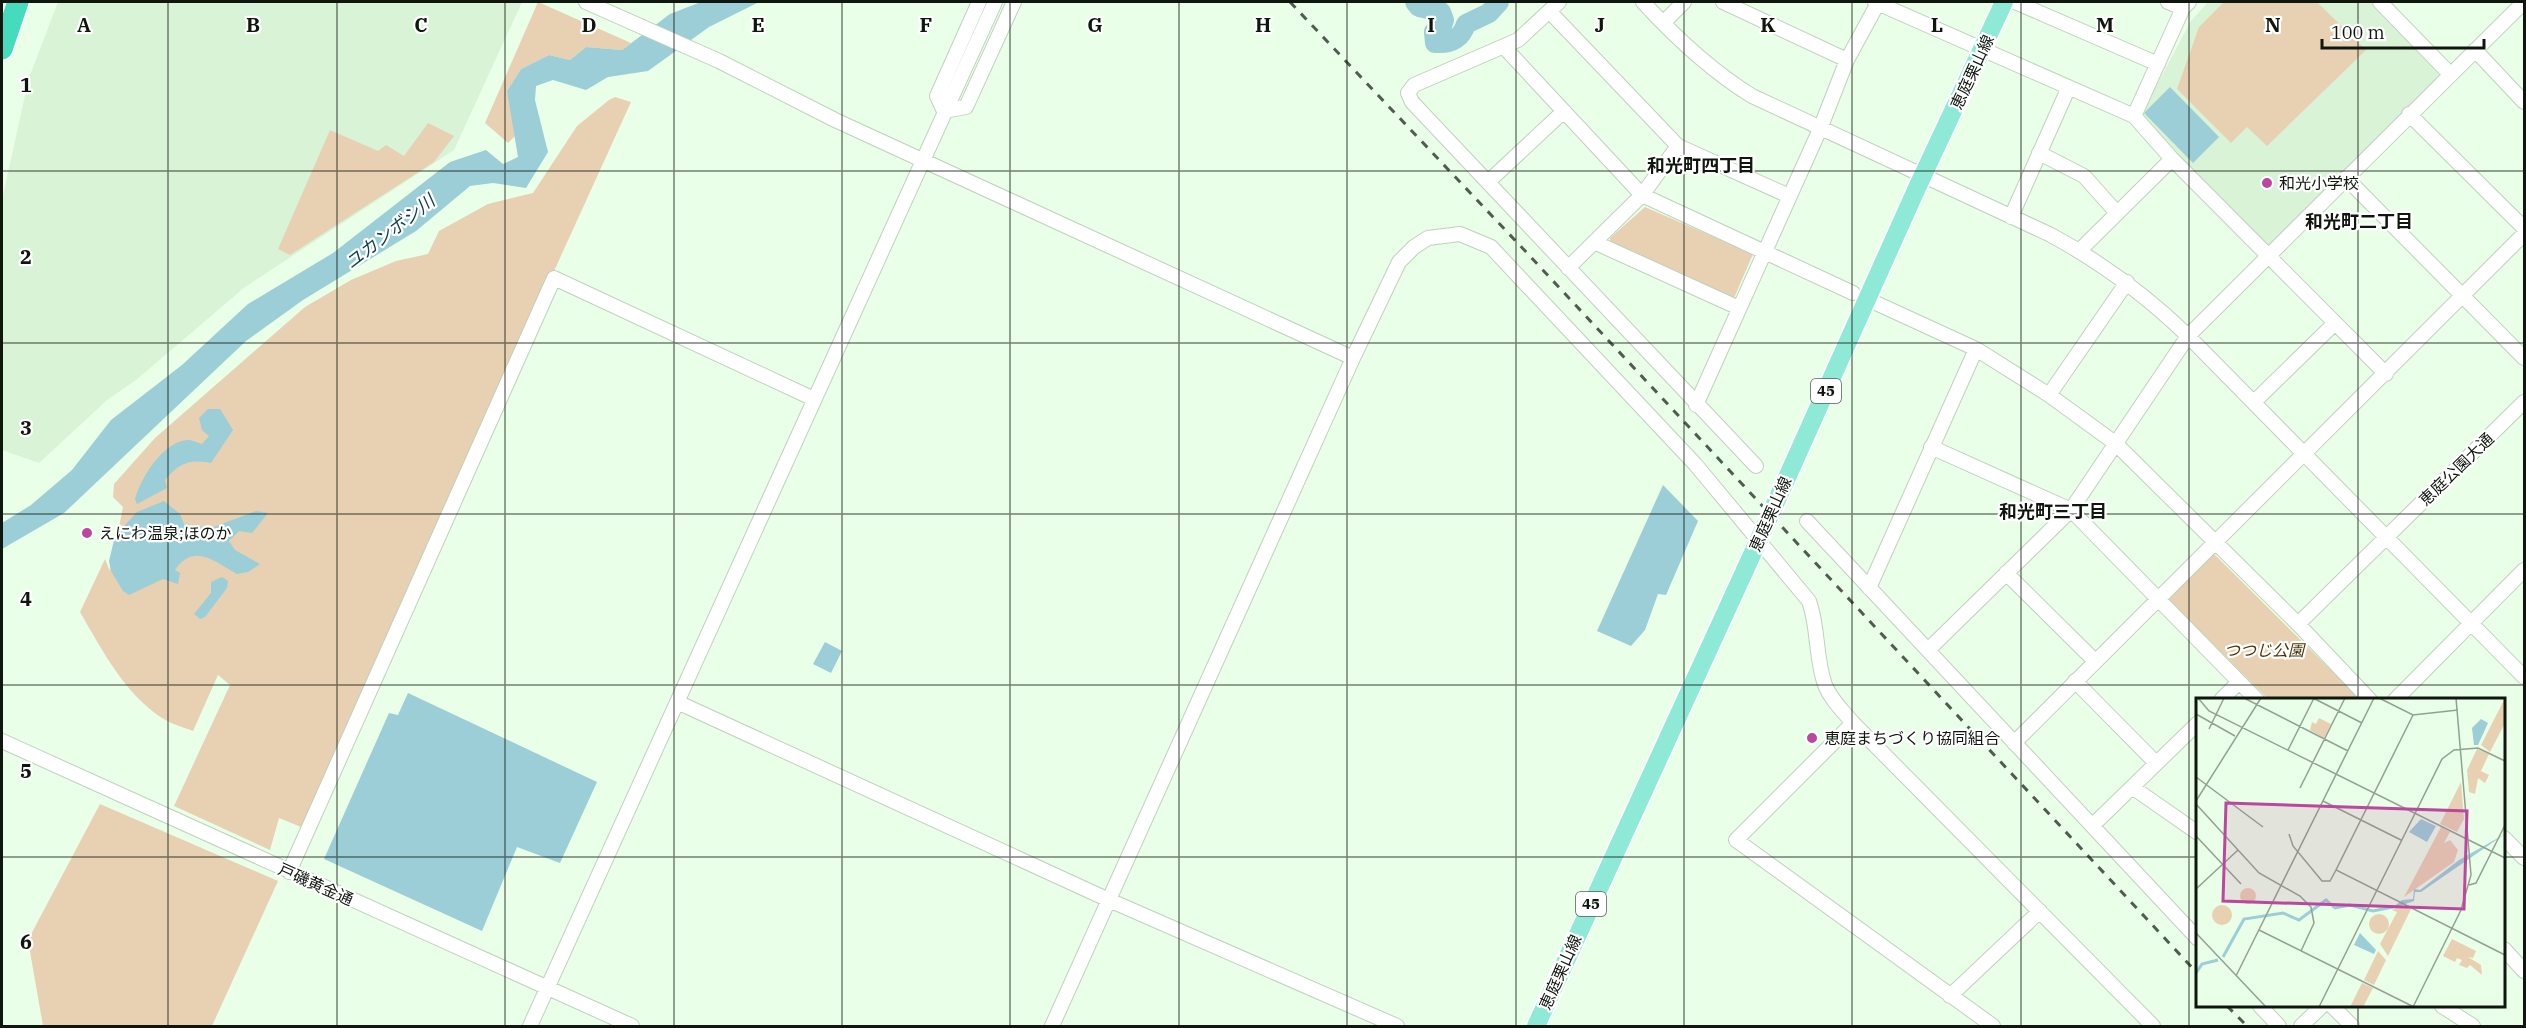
<svg xmlns="http://www.w3.org/2000/svg" width="2526" height="1028" viewBox="0 0 2526 1028" font-family="'IBM Plex Serif','Noto Sans JP',serif">
<style>
.built{fill:#d8f3d6}
.green{fill:#e7d1b2}
.water{fill:#9bced7}
.lines{fill:none;stroke-linecap:round;stroke-linejoin:round}
.river{stroke:#9bced7;stroke-width:20}
.minor-casing{stroke:#bdd2bc;stroke-width:16}
.major-casing{stroke:#fff;stroke-width:21}
.highway-casing{stroke:#fff;stroke-width:24}
.minor{stroke:#fff;stroke-width:14}
.major{stroke:#8fe9d7;stroke-width:18}
.highway{stroke:#45dbbd;stroke-width:21}
.rail{stroke:#505c4f;stroke-width:3;stroke-dasharray:8 8;stroke-linecap:butt}
.major-bridge-casing{stroke:#fff;stroke-width:21;stroke-linecap:butt}
.major-bridge{stroke:#8fe9d7;stroke-width:18}
.grid{fill:none;stroke:#0f160e;stroke-width:1.5;stroke-opacity:0.55}
.poi-dot{fill:#bb479f;stroke:#fff;stroke-width:2}
.labels{text-anchor:middle;stroke-width:4.5;stroke-linejoin:round;paint-order:stroke}
.shield{fill:#fff;stroke:#575c56;stroke-width:1.5}
.shield-label{font-size:15px;font-weight:bold;fill:#0f160e}
.street-label{font-size:16px;fill:#0f160e;stroke:#fff}
.poi-label{font-size:16px;fill:#0f160e;stroke:#fff;text-anchor:start}
.park-label{font-size:16px;font-style:italic;fill:#4c3305;stroke:#fff}
.neighbourhood-label{font-size:18px;font-weight:bold;fill:#0f160e;stroke:#fff}
.water-label{font-size:18px;font-style:italic;fill:#124148;stroke:#fff}
.inset-river{fill:none;stroke:#9bced7;stroke-width:3}
.inset-road{fill:none;stroke:#92a290;stroke-width:1.5}
.view{fill:#bb479f;fill-opacity:0.15;stroke:#bb479f;stroke-width:3}
.inset-edge{fill:none;stroke:#0f160e;stroke-width:3}
.grid-label{font-size:20px;text-anchor:middle;font-weight:bold;fill:#0f160e;stroke:#fff;stroke-width:4.5;stroke-linejoin:round;paint-order:stroke}
</style>
<rect width="100%" height="100%" fill="#e9ffe7"/>
<path class="built" d="M58 2H522L454 150 245 287 136 380 107 400 39 463 2 450V200L29 78Z
M2208 2H2372L2442 73 2266 249 2140 116 2191 21Z"/>
<path class="green" d="M538 2 631 43 622 50 586 47 570 60 549 55 521 69 507 91 516 135 508 143 485 123Z
M2224 2H2317L2366 50 2267 146 2247 127 2231 143 2177 89 2199 27Z
M615 97 631 102 301 827 279 818 270 850 174 806 230 685 218 675 193 731C183 727 171 724 162 718 125 694 102 650 80 612L105 559 110 571 123 507 113 497 114 484 155 438 305 307 351 280 396 261 428 254 439 231 488 204 533 193 577 126 609 100Z
M428 123 454 136 434 162 290 255 278 249 330 130 378 151 386 145 404 156Z
M1645 207 1753 254 1734 298 1610 245V238Z
M2213 553 2360 699H2268L2168 600Z
M100 804 278 881 212 1026H43L28 940Z"/>
<path class="water" d="M701 2H759L709 27 648 71 608 77 586 90 553 80 536 86 535 100 548 152 526 188 493 183 470 186 416 231 303 300 246 341 64 513 2 549V523L31 505 72 470 111 420 182 365 248 304 333 253 450 162 486 150 503 164 518 157 507 91 521 69 549 55 570 60 586 47 622 50 670 14Z
M2170 87 2219 137 2193 163 2144 113Z
M208 409H220L233 430 211 463C188 459 180 463 165 480L167 488 137 504 135 499C141 478 163 441 188 440 192 440 198 443 202 444L209 436 202 430 199 418Z
M1663 485 1698 521 1666 595 1658 594 1645 630 1631 646 1597 631Z
M164 501 180 514 184 524 211 528 256 511 268 513 252 533 239 531 229 541 235 550 260 564 248 572 237 574C215 562 194 542 175 570L180 573 178 584 163 579 129 595 123 591 111 571 109 561 115 536 137 512Z
M222 577 228 581 227 588 205 617 200 619 194 614 211 593V582Z
M825 642 842 651 831 673 813 664Z
M408 693 597 782 560 863 517 847 482 931 324 859 389 713 398 715Z"/>
<g class="lines">
<path class="river" d="M1415 2 1419 7 1441 12 1444 20 1442 26 1434 32 1435 43C1451 44 1461 39 1466 24L1489 13 1499 2"/>
<g class="minor-casing">
<path id="minor" d="M586 2 719 61 835 120 1353 358 1052 1026
M979 2 937 96 944 111 966 107 1014 2
M1559 2 1518 40 1414 85 1408 93 1412 102 1756 466
M1643 2C1676 38 1710 70 1752 96L2051 235C2102 263 2147 296 2188 336L2524 677
M1723 2 1847 60
M1875 2 2134 116 2172 159 2386 374
M2015 2 2158 64
M2168 2 2183 8
M2380 2 2450 74
M1549 11 1678 146 1789 196
M1663 23 1684 2
M1504 47 1642 195 1853 293
M2475 50 2524 102
M2409 114 2524 228
M2134 116 2183 8 2189 2
M2039 153 2084 176 2117 213
M2346 178 2524 358
M1488 182 1564 111
M2011 217 2068 89
M1594 242 1739 308
M2080 250 2172 159
M1568 268 1642 195 1678 146
M1878 304 1976 349 2049 395 2115 443 2298 624 2370 700
M1353 358 1399 262 1414 247 1428 238 1460 234 1491 247 1695 464 1809 601C1819 629 1815 657 1825 685 1831 700 1843 711 1853 723
M2049 395 2127 282
M2254 402 2335 323
M1696 405 1820 129 1847 60 1878 3
M1931 447 2071 510 2257 700
M1807 521 2198 939
M2006 573 2095 661
M1869 588 1976 349
M2298 624 2524 402
M1928 650 2071 510 2188 336 2524 2
M2075 681 2156 763
M2221 700 2239 682
M2395 700 2524 570
M677 702 1109 900 1397 1026
M2 741 632 1026
M2014 743 2524 234
M2132 787 2198 833
M2093 825 2198 723
M2504 838 2524 858
M289 872 554 278 814 399
M2504 949 2524 971
M1950 996 2040 911
M2260 1006 2279 1026
M2332 1006 2352 1026
M2442 1006 2473 1026
M530 1026 995 2
M1993 1026 1736 840 1853 723 2153 1026
M2301 1026 2322 1006"/>
</g>
<g class="major-casing">
<path id="major" d="M1785 482 1916 190 2004 2
M1536 1026 1745 570"/>
</g>
<g class="highway-casing">
<path id="highway" d="M2 49 18 2"/>
</g>
<use href="#minor" class="minor"/>
<use href="#major" class="major"/>
<use href="#highway" class="highway"/>
<path class="rail" d="M1290 2 1528 254 2198 974
M2227 1006 2247 1026"/>
<g class="major-bridge-casing">
<path id="major-bridge" d="M1745 570 1785 482"/>
</g>
<use href="#major-bridge" class="major-bridge"/>
</g>
<path class="grid" d="M168 2V1026M337 2V1026M505 2V1026M674 2V1026M842 2V1026M1010 2V1026M1179 2V1026M1347 2V1026M1516 2V1026M1684 2V1026M1852 2V1026M2021 2V1026M2189 2V1026M2358 2V700M2 171H2524M2 343H2524M2 514H2524M2 685H2524M2 857H2198M2504 857H2524M2358 1006V1026"/>
<g class="poi-dot">
<circle cx="2267" cy="183" r="6"/>
<circle cx="87" cy="533" r="6"/>
<circle cx="1812" cy="738" r="6"/>
</g>
<g class="labels">
<g class="shield">
<rect x="1811" y="379" width="30" height="24" rx="4.5"/>
<rect x="1576" y="892" width="30" height="24" rx="4.5"/>
</g>
<g class="shield-label">
<text x="1826" y="396">45</text>
<text x="1591" y="909">45</text>
</g>
<g class="street-label">
<text transform="translate(1972 72) rotate(-65)" y="6">恵庭栗山線</text>
<text transform="translate(2456 469) rotate(-44)" y="6">恵庭公園大通</text>
<text transform="translate(1770 514) rotate(-66)" y="6">恵庭栗山線</text>
<text transform="translate(316 884) rotate(24)" y="6">戸磯黄金通</text>
<text transform="translate(1560 972) rotate(-66)" y="6">恵庭栗山線</text>
</g>
<g class="poi-label">
<text x="2279" y="189">和光小学校</text>
<text x="99" y="539">えにわ温泉;ほのか</text>
<text x="1824" y="744">恵庭まちづくり協同組合</text>
</g>
<g class="park-label">
<text x="2264" y="656">つつじ公園</text>
</g>
<g class="neighbourhood-label">
<text x="1701" y="172">和光町四丁目</text>
<text x="2359" y="228">和光町二丁目</text>
<text x="2053" y="518">和光町三丁目</text>
</g>
<g class="water-label">
<text transform="translate(390 232) rotate(-38)" y="6">ユカンボシ川</text>
</g>
</g>
<g transform="translate(2196 698)">
<rect width="309" height="309" fill="#e9ffe7"/>
<path d="M309 0V25L294 54 285 47ZM123 20 135 26 128 40 114 32 116 24 120 26ZM281 51 293 56 285 73 293 77 289 85 282 80 279 96 273 94 271 72ZM265 84 268 121 261 134 244 126ZM245 129 254 134 248 145 254 142 262 152 258 164 208 199ZM44 198a8 8 0 1 1 16 0a8 8 0 1 1-16 0ZM16 217a10 10 0 1 1 20 0a10 10 0 1 1-20 0ZM203 208 215 211 192 258 184 246 201 214 196 212ZM173 226a10 10 0 1 1 20 0a10 10 0 1 1-20 0ZM256 241 280 253 277 260 272 259 285 267 286 277 274 267 271 270 263 267 266 262 261 260 259 264 247 258ZM182 253 190 262 178 287 168 282ZM166 285 177 290 167 309H154Z" fill="#e7d1b2"/>
<path d="M285 21 292 25 282 47H278L276 30ZM225 121 240 128 231 144 213 134ZM309 136 225 194H219L218 203 195 211 206 202 217 201 218 191 224 192 263 162ZM164 235 180 252 178 256 158 247Z" fill="#9bced7"/>
<path class="inset-river" d="M27 259 48 221 87 215 103 222 130 202 139 210 154 207 177 213 197 209M0 275 6 266 22 262"/>
<path class="inset-road" d="M2 0 13 13 309 160M48 0 152 53M117 0 166 25M183 0 217 17 262 12M0 16 39 38M217 17 140 172 309 257M13 31 28 0M92 52 118 0M0 79 67 129M104 90 149 0M0 103 65 0M127 103 205 142M0 106 63 175 104 198 115 209 118 225 105 253M93 136 97 148 126 183H134L140 172M0 138 45 186M273 187 280 185 309 127M0 191 42 152M63 232 218 309M0 235 70 309M40 278 178 0M123 309 246 61 258 52 282 50 309 63M217 309 265 212 275 177 260 0"/>
<path class="view" d="M30 105 271 113 268 211 27 203Z"/>
<rect width="309" height="309" class="inset-edge"/>
</g>
<g class="grid-label">
<text x="84" y="32">A</text>
<text x="253" y="32">B</text>
<text x="421" y="32">C</text>
<text x="589" y="32">D</text>
<text x="758" y="32">E</text>
<text x="926" y="32">F</text>
<text x="1095" y="32">G</text>
<text x="1263" y="32">H</text>
<text x="1431" y="32">I</text>
<text x="1600" y="32">J</text>
<text x="1768" y="32">K</text>
<text x="1937" y="32">L</text>
<text x="2105" y="32">M</text>
<text x="2273" y="32">N</text>
<text x="26" y="92">1</text>
<text x="26" y="264">2</text>
<text x="26" y="435">3</text>
<text x="26" y="606">4</text>
<text x="26" y="778">5</text>
<text x="26" y="949">6</text>
</g>
<rect width="2526" height="1028" fill="none" stroke="#0f160e" stroke-width="6"/>
<path d="M2322 39v9h162v-9" fill="none" stroke="#0f160e" stroke-width="3"/>
<text x="2331" y="39" font-size="18" fill="#0f160e" stroke="#ffffff" stroke-width="4.5" paint-order="stroke">100 m</text>
</svg>
